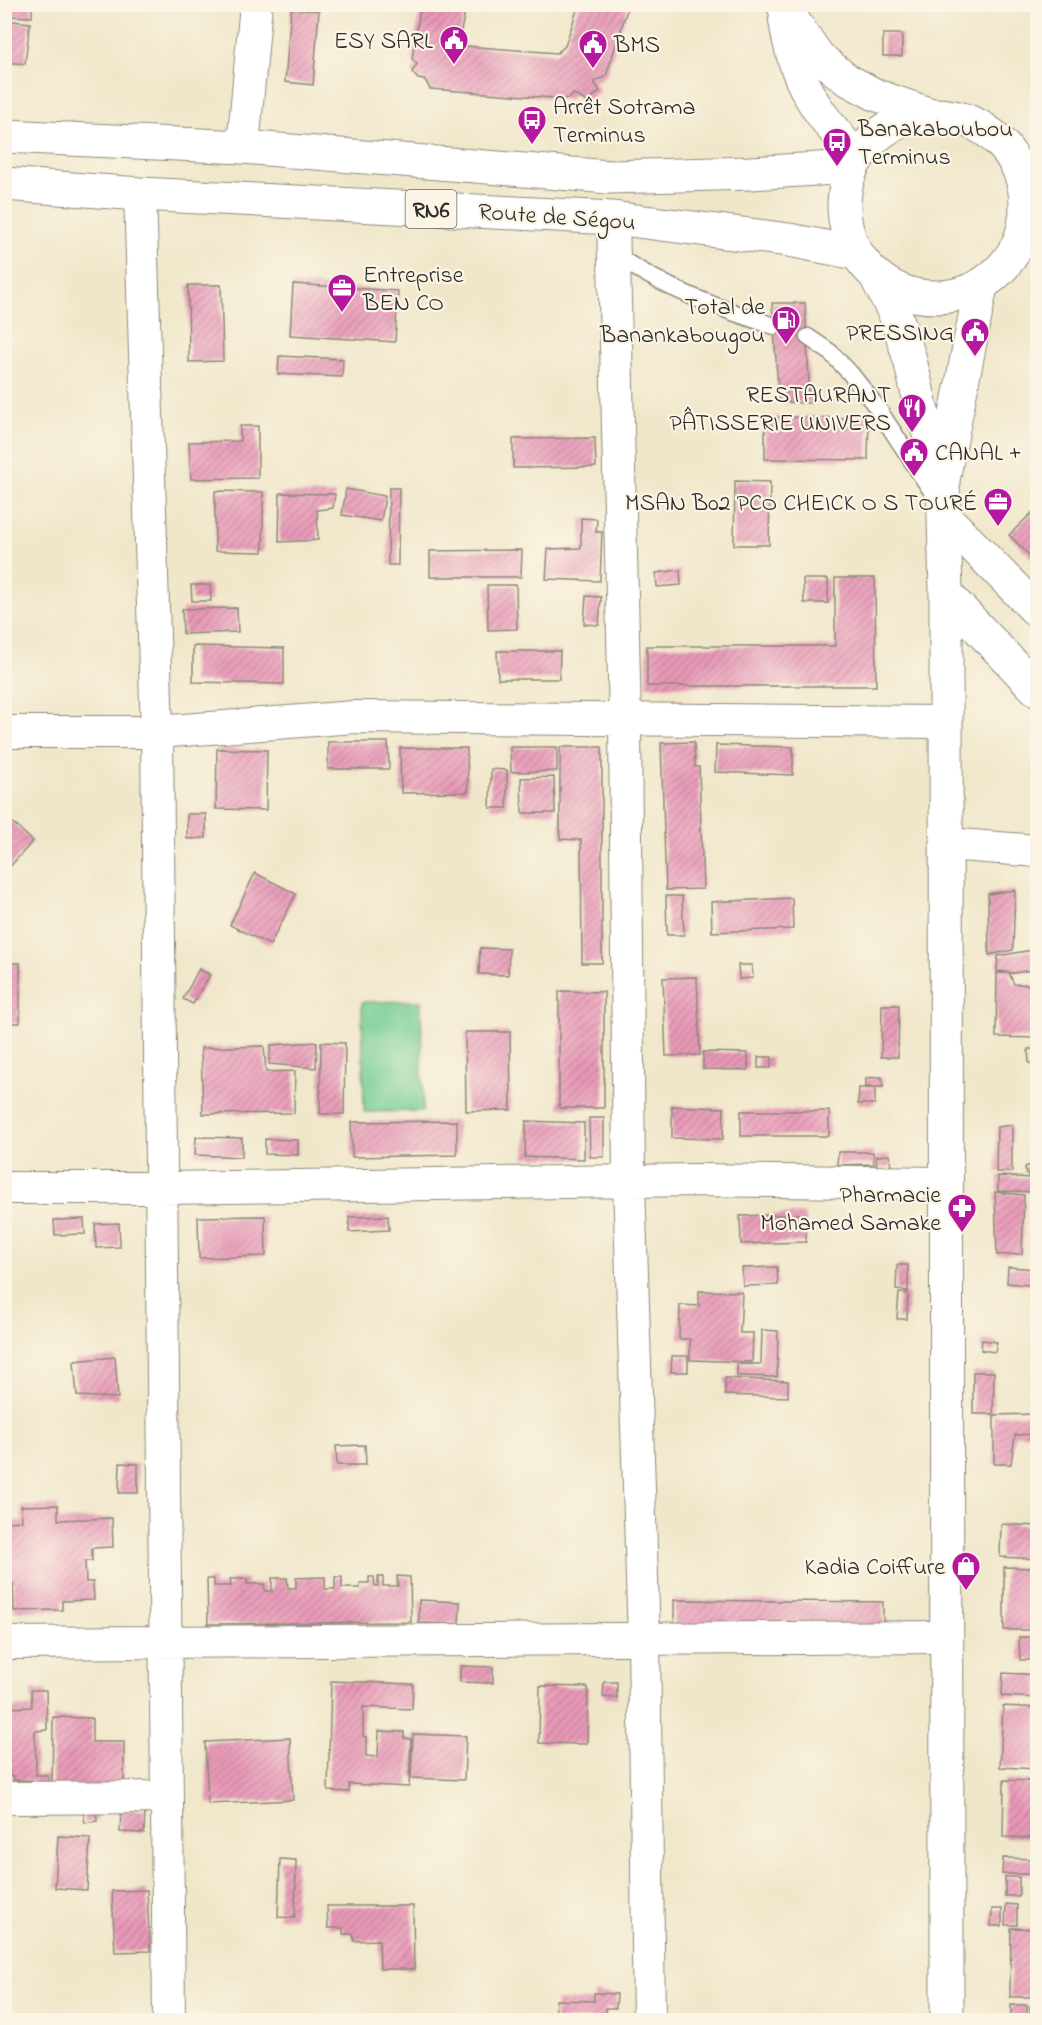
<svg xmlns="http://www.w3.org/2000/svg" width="1042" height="2025" viewBox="0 0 1042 2025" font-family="'Indie Flower',sans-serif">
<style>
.grass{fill:#72cc93;stroke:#4e7c5f;stroke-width:1.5}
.building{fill:url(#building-hatch)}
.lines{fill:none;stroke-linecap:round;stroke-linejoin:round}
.service-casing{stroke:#8e897a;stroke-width:19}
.minor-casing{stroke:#8e897a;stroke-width:34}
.secondary-casing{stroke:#8e897a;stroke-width:35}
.trunk-casing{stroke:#8e897a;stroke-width:35}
.service{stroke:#fff;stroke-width:16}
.minor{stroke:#fff;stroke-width:32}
.secondary{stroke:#fff;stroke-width:33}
.trunk{stroke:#fff;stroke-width:33}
.labels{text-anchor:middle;stroke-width:4.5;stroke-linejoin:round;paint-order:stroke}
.shield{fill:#fcf5e5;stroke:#6a6863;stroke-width:1.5}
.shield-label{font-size:22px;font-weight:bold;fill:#2b2b2b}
.poi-label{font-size:24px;fill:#2b2b2b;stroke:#fcf5e5;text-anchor:end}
.street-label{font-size:24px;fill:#2b2b2b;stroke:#fcf5e5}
</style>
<defs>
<pattern id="building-hatch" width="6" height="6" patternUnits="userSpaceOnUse" patternTransform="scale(1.5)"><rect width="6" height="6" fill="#e999b8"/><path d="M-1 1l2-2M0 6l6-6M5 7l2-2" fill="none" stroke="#bd7d96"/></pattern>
</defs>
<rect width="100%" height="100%" fill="#fcf5e5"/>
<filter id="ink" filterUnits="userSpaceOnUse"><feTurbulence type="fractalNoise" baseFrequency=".0167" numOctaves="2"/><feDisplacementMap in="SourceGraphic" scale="12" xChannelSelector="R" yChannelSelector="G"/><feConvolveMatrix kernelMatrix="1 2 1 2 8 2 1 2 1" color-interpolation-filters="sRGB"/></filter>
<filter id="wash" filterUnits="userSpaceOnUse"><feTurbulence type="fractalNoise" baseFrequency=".008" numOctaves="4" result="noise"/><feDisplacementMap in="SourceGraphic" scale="24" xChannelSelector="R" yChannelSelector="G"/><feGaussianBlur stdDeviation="1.35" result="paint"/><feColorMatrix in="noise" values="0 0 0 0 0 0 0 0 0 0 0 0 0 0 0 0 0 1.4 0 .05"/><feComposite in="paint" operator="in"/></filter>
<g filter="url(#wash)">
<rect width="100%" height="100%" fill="#f0e7ca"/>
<path class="grass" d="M421 1001 423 1111 364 1112 362 1002Z"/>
<g id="blocks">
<path class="building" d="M5 4H32V17L5 16Z
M421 4H467L459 39 465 46 557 53 565 46 579 4H629L606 76 594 82 600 91 587 102 574 94 568 99 430 89 425 80 418 79 412 72 417 64 412 59Z
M291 9 319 11 313 85 285 82Z
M4 20 30 23 25 64 4 62Z
M883 34H902V56H883Z
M293 284 398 291 395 342 290 335Z
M188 285H221L223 361 189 362Z
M772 303H805L810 403 779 402Z
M279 356 343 359 342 377 278 374Z
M765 417 869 418 868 460 765 459Z
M240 426H258V478L191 479 189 442 240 441Z
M595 438 596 467 513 468V439Z
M735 481 770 482 769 545H734Z
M389 488H399L398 565H388Z
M346 489 385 496 381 521 342 515Z
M215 491 263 492V552L215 551Z
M280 493 335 494 333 508 317 510 318 540 279 542Z
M1038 507V564L1009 535Z
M581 518 597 519 596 532H602L600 581 546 579 548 549 581 548Z
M522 550 521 577H430V551Z
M680 570 681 585 657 587 656 573Z
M835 578H875L876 686H647V646H835Z
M803 579H828V603H804Z
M191 585H210L211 601H192Z
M487 585H516L517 629 488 630Z
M586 596 601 597 599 625 584 624Z
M237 608 238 632 183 634 182 609Z
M193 646 284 648V684L193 682Z
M497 651H560L559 679H498Z
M328 742H388L389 769H328Z
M694 742 695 767H699L703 889 666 890 661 743Z
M716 745 793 747V775L715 772Z
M510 747H557V771L511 772Z
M560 747H602V963H582L581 840 560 839Z
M400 748H467L468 792 401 793Z
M217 749 267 750 266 810 216 809Z
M491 769 507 770V808H490Z
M554 777 555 813H522L521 778Z
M187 814H206V838L187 839Z
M4 815 33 841 4 873Z
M255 873 296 894 270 945 230 925Z
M1015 890 1013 950 989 955 988 894Z
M666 896H682L684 935H667Z
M792 898 793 929 712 932 711 902Z
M480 948 509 949 508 975 479 974Z
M1038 949V969L1014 973 997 971 998 956Z
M4 963H20V1023H4Z
M738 965H752L753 978 739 979Z
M199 969 210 975 193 1004 183 999Z
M997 973H1009L1014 984 1038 985V1024H1035V1038L996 1037Z
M697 977 700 1055 666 1056 663 978Z
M559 991 604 992V1108H559Z
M882 1005H899L898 1057H881Z
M465 1032H510L511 1110 466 1111Z
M317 1042 316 1068 269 1064 271 1045Z
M321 1042 345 1043 344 1114H320Z
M264 1046 266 1072 295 1071 294 1113 203 1114 201 1048Z
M1028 1049H1038V1063H1029Z
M703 1052 748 1053V1070L703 1069Z
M758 1057H772L771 1068H758Z
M882 1077 883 1087H866V1078Z
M859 1088H875V1104H858Z
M672 1106 724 1108 723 1139 672 1138Z
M741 1111H829V1136H741Z
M589 1118H604V1157H590Z
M457 1121V1155L352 1157 351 1122Z
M526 1121 584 1123V1159L525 1157Z
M1012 1125V1172H996L997 1127Z
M1033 1127H1038V1174L1030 1176 1026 1174 1025 1167 1034 1164Z
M196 1137 242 1138V1157L195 1155Z
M265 1139 298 1140V1155L265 1154Z
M838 1152H873L874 1164 837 1165Z
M890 1155 891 1167 877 1168 876 1156Z
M998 1176 1033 1178V1192L998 1191Z
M995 1192 1024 1195 1022 1254 997 1255Z
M1034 1193H1038V1243L1034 1242Z
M805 1214 806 1242 741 1244 740 1216Z
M265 1216 266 1256 199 1258 198 1217Z
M388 1216 389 1230 349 1232V1217Z
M84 1219 85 1234 55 1235 54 1220Z
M119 1223 120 1247 96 1248 95 1224Z
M897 1265H908V1291L896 1290Z
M777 1267 778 1285 743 1286 742 1268Z
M1008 1267 1038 1269V1286L1007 1283Z
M699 1291 742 1292 740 1333H753L752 1362 690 1360V1339H679L680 1305 699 1306Z
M899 1293H908L907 1319H897Z
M762 1330 778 1331 777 1377 737 1376V1364H761Z
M982 1340 997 1342 995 1352 981 1350Z
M672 1356H688V1372H671Z
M115 1357 118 1398 77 1396 74 1361Z
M973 1372H994L993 1414H973Z
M725 1378 788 1381V1397L725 1395Z
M1038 1414V1434L1015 1435 1011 1464H994V1415Z
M365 1445 366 1465H337L336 1446Z
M120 1463 138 1464V1493H119Z
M58 1505V1520L112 1518 113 1547 92 1548V1561H85L86 1582H93L94 1600 62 1601V1610L14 1611 13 1583H4V1522L22 1521 21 1506Z
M1001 1524 1038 1526V1559L1000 1557Z
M1004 1567 1033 1568 1032 1630H1004Z
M397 1576 410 1577 411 1622 208 1624 207 1579H214V1586H231L230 1579H247V1584H264L265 1591H272V1578H287L288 1588H296V1578L325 1577V1589H335V1577H342V1588H360V1583H369V1577H374L375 1586H378V1577H383V1586H398Z
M419 1600 460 1602 459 1624 419 1623Z
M674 1600 883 1602V1629L674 1626Z
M1019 1637H1038V1660H1020Z
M460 1666 493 1667V1683L460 1682Z
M1003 1673 1038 1675V1698L1002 1696Z
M331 1681 413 1684 412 1709 363 1707V1736L366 1737V1756L378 1757 379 1731 404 1732V1738L411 1739 409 1787 349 1784V1792L328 1791Z
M604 1682H617V1698L603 1697Z
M540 1686 588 1687 587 1744 539 1743Z
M31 1690H46L47 1730 35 1731 36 1775H48V1791H32V1780H13L14 1776H4V1708L32 1707Z
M1003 1706 1038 1708V1769L1000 1767Z
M53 1717 92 1718V1742H124V1789L52 1787Z
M413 1734 466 1736 464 1780 411 1778Z
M290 1738 293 1800 208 1804 205 1742Z
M1004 1780 1037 1781 1036 1838 1003 1837Z
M96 1809 97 1821 85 1823 83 1811Z
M121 1810H145L144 1833 120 1832Z
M58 1836 90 1838 87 1890 55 1888Z
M1003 1858 1038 1859V1874H1002Z
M280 1859 296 1860 295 1918 278 1917Z
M1005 1877H1019V1896H1005Z
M147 1890 150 1951 115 1952 112 1891Z
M1006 1904 1017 1905V1925H1005Z
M327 1906H413L414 1969H380L379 1940 354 1941 353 1934H343V1928H328Z
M992 1909H1002V1926H991Z
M1011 1928 1038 1929V1997H1010Z
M594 1993 617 1994 616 2008H606V2020H555L556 2000 594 2001Z
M1011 2005H1027V2020H1011Z
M1030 2006H1038V2020H1030Z"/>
</g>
</g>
<g filter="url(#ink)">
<use href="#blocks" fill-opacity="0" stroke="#8e897a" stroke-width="1.5"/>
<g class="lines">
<g class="service-casing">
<path id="service" d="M614 254C665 289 715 307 774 326
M808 337 830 352 850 373 876 406 939 502"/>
</g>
<g class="minor-casing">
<path id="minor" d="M782 4 819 57 846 79 876 95 933 115
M785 20C794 82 816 112 857 157
M243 147 256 4
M140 194 157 732 169 2020
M613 218 625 720 629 1183 644 1639 649 2020
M4 732H157L354 717 946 722
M946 844 1038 851
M4 1188H162L696 1180 946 1183
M4 1643 947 1637
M4 1798 167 1797"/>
</g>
<g class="secondary-casing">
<path id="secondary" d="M877 278 897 318 910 360 922 411 942 476
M944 516 1038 612
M946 594 1038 691
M947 2020 946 594 943 480 981 286"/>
</g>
<g class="trunk-casing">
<path id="trunk" d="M844 206a91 91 0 1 1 182 0a91 91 0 1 1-182 0Z
M4 136 243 147 609 177 750 173 851 167
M4 184 140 194 613 218 789 240 856 253"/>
</g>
<use href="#service" class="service"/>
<use href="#minor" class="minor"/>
<use href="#secondary" class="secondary"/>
<use href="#trunk" class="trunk"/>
</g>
</g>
<defs>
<g id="civic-pin" transform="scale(1.5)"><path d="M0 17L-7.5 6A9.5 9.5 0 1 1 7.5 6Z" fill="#b5179e" stroke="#fcf5e5"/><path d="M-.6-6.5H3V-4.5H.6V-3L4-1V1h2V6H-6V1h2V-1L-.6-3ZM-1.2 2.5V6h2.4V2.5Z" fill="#fff"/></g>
<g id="bus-pin" transform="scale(1.5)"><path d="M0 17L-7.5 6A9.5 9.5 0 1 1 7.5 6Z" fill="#b5179e" stroke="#fcf5e5"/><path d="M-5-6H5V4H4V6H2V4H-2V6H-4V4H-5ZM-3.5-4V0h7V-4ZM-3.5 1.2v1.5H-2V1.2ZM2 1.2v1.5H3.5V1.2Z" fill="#fff"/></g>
<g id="office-pin" transform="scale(1.5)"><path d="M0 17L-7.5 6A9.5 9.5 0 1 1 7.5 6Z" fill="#b5179e" stroke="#fcf5e5"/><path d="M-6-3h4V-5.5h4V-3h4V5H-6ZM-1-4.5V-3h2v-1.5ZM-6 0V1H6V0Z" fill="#fff"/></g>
<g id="fuel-pin" transform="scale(1.5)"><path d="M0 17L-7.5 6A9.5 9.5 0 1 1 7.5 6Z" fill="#b5179e" stroke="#fcf5e5"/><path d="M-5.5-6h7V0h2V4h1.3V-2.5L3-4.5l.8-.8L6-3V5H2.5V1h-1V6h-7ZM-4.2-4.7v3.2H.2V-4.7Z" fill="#fff"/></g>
<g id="restaurant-pin" transform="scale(1.5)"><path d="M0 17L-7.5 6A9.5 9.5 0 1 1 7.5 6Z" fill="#b5179e" stroke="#fcf5e5"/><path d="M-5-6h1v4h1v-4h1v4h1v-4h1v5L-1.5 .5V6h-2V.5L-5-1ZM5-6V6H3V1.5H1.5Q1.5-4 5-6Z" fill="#fff"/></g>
<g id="pharmacy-pin" transform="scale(1.5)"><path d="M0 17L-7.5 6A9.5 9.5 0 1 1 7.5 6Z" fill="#b5179e" stroke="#fcf5e5"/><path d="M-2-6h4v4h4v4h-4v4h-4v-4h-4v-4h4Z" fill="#fff"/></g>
<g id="shop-pin" transform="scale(1.5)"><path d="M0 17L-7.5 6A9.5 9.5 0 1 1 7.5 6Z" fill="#b5179e" stroke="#fcf5e5"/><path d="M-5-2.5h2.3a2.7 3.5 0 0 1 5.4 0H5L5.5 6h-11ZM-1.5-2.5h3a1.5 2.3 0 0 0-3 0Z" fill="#fff"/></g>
</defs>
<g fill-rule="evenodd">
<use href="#civic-pin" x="454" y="40"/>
<use href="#civic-pin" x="593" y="44"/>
<use href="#bus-pin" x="532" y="120"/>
<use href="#bus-pin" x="837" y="142"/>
<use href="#office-pin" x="342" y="288"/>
<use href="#fuel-pin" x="786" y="320"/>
<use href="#civic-pin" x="975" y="332"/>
<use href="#restaurant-pin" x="912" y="408"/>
<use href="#civic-pin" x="914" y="452"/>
<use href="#office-pin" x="998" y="502"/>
<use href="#pharmacy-pin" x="962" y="1208"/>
<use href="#shop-pin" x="966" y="1566"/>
</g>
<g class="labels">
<rect class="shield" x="405.5" y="190" width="51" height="38" rx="4.5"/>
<g class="shield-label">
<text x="431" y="217">RN6</text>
</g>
<g class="poi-label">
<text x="433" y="48">ESY SARL</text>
<text x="614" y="52" text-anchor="start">BMS</text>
<text x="553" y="114" text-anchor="start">Arrêt Sotrama<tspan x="553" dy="28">Terminus</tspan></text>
<text x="858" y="136" text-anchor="start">Banakaboubou<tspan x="858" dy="28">Terminus</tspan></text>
<text x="363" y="282" text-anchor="start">Entreprise<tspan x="363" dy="28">BEN CO</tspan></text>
<text x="765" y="314">Total de<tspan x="765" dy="28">Banankabougou</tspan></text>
<text x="954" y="340">PRESSING</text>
<text x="891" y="402">RESTAURANT<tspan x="891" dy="28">PÂTISSERIE UNIVERS</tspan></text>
<text x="935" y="460" text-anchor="start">CANAL +</text>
<text x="977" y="510">MSAN B02 PCO CHEICK O S TOURÉ</text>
<text x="941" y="1202">Pharmacie<tspan x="941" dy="28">Mohamed Samake</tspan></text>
<text x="945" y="1574">Kadia Coiffure</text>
</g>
<g class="street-label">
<text transform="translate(557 216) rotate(4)" y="8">Route de Ségou</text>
</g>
</g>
<rect width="1042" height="2025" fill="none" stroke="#fcf5e5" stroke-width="24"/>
</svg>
